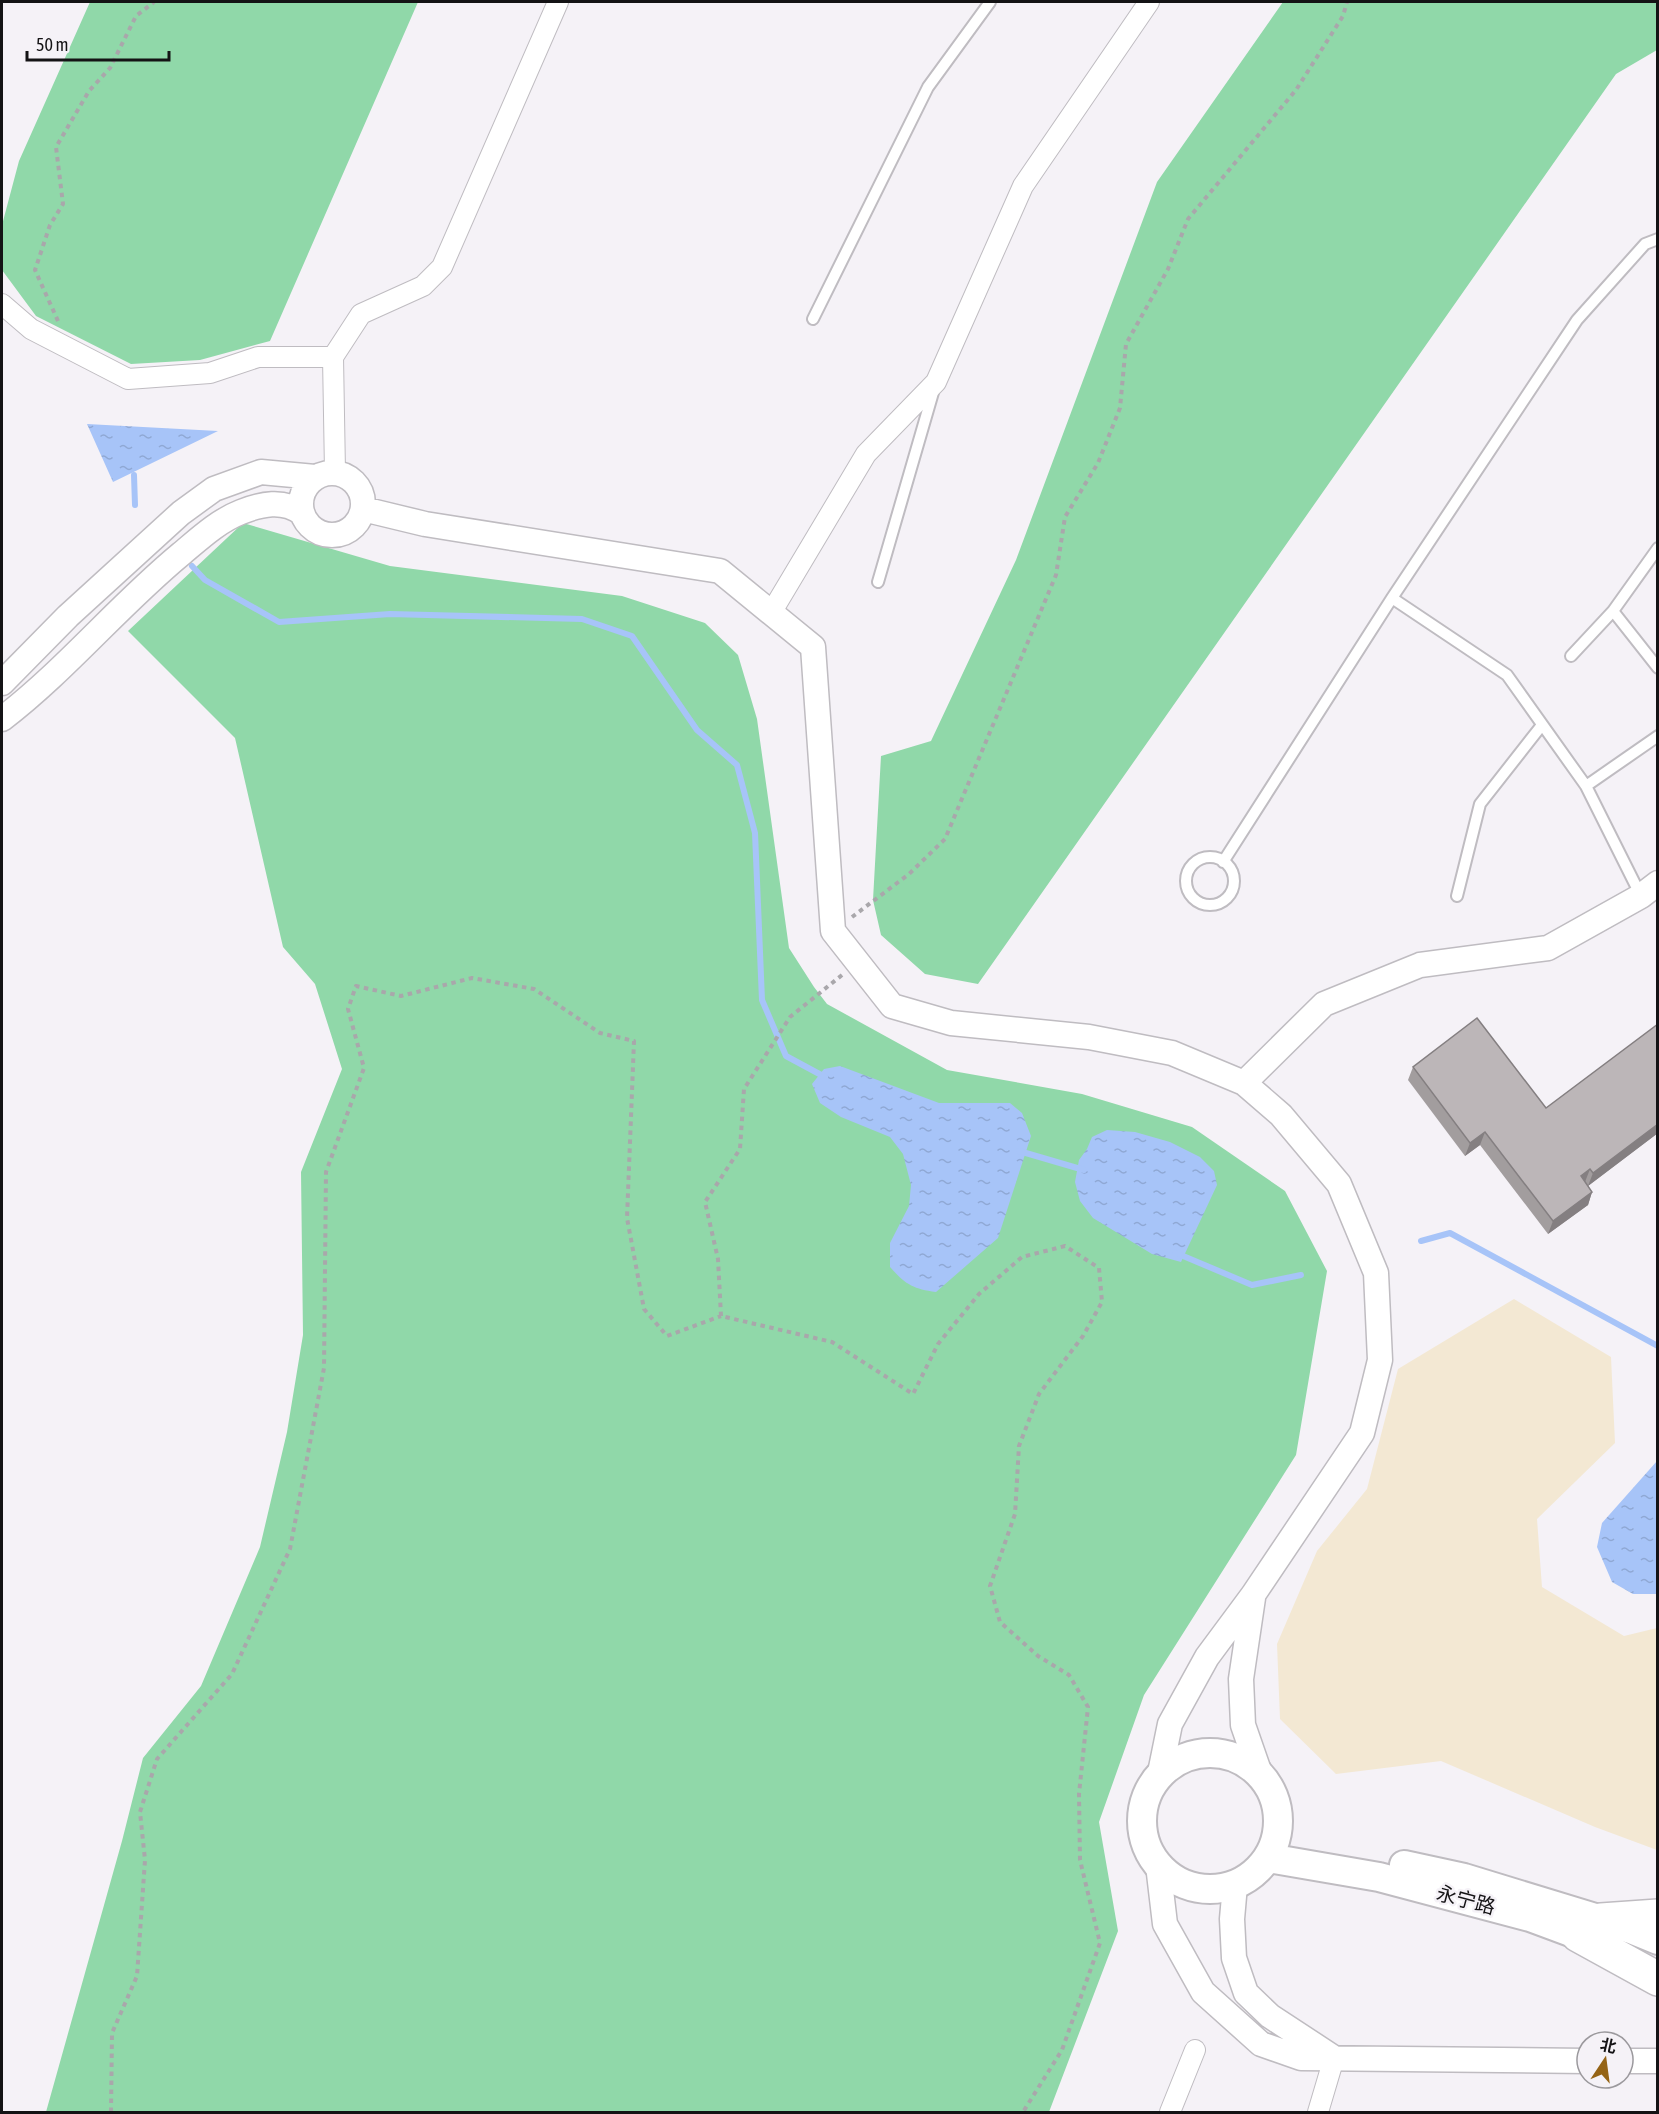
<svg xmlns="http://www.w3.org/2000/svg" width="1659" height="2114" viewBox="0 0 1659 2114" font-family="'Asap Condensed','Noto Sans SC',sans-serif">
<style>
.commercial{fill:#f3e8d3}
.green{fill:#90d8a9}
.water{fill:url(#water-ripples)}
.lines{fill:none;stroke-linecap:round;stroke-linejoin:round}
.stream{stroke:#a7c4f8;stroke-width:6}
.service-casing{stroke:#bfbcc1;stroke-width:14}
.minor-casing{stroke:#bfbcc1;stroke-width:22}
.tertiary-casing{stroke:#bfbcc1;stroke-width:27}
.secondary-casing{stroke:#bfbcc1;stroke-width:32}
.motorway-casing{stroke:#bfbcc1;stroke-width:36}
.path{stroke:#a9a7ab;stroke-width:4;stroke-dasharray:4.5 4.5;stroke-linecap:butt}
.service{stroke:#fff;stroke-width:10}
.minor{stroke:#fff;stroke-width:20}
.tertiary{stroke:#fff;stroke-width:24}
.secondary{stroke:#fff;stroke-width:28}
.motorway{stroke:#fff;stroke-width:33}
.wall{fill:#a29d9e}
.shaded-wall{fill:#847f81}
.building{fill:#bcb6b8;stroke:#847f81;stroke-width:1.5}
.labels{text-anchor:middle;stroke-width:5;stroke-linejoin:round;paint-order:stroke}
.street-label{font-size:20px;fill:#141315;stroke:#f5f2f7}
</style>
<defs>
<pattern id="water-ripples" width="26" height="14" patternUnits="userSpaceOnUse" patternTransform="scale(1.5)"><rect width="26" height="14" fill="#a7c4f8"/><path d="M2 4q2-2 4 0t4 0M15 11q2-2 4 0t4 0" fill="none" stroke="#8fa8d4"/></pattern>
</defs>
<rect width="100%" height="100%" fill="#f5f2f7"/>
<path class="commercial" d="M1514 1299 1611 1357 1615 1443 1537 1519 1542 1587 1624 1636 1657 1628V1850L1595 1827 1441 1761 1336 1774 1280 1719 1277 1644 1317 1551 1367 1489 1398 1369Z"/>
<path class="green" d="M90 2H418L270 341 200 360 131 364 36 316 2 270V225L19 161Z
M1283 2H1657V50L1616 74 978 984 925 974 881 935 873 900 881 756 931 741 1016 560 1157 182Z
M243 523 390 566 622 596 705 623 738 655 757 719 789 948 814 987 827 1004 947 1070 1082 1094 1192 1127 1285 1191 1327 1271 1296 1455 1144 1695 1099 1822 1118 1931 1049 2112H46L122 1841 143 1758 201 1686 260 1547 287 1432 303 1335 301 1172 342 1069 315 984 283 947 235 738 128 631Z"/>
<path class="water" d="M87 424 218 431 113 482Z
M840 1066 939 1103H1010L1022 1113 1031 1136 998 1238 936 1292C913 1289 905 1284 890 1267V1243L909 1206 911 1185 903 1154 890 1137 841 1117 820 1103 812 1084 824 1069Z
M1107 1130 1135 1132 1170 1142 1200 1157 1214 1171 1217 1185 1181 1262 1152 1254 1093 1218 1080 1201 1075 1182 1079 1160 1087 1149 1092 1137Z
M1657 1461V1594H1633L1612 1582 1597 1547 1602 1523Z"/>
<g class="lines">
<path class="stream" d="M134 475 135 505
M192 566 205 580 279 622 390 614 582 619 632 636 697 730 737 765 755 833 762 1000 786 1056 825 1077
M1019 1151 1084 1170
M1421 1241 1450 1233 1658 1346
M1176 1253 1252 1285 1301 1275"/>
<g class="service-casing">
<path id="service" d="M813 319 928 87 990 2
M878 582 934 389
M1392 598 1507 675 1586 786 1641 896
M1613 611 1658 668
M1571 656 1613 611 1658 548
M1586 786 1658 736
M1186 881a24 24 0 1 1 48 0a24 24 0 1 1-48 0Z
M1223 862 1392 598 1577 320 1645 244 1658 239
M1457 896 1480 804 1542 725"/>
</g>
<g class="minor-casing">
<path id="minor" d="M2 304 31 329 128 379 210 373 258 357H333
M335 472 333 357 361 314 423 286 442 267 558 2
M771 613 866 454 936 382 1023 186 1149 2
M1170 2112 1195 2050
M1318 2112 1334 2058"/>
</g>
<g class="tertiary-casing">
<path id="tertiary" d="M301 504a31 31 0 1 1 62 0a31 31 0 1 1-62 0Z
M363 509 425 524 720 571 813 647 833 931 892 1006 951 1023 1089 1037 1172 1053 1244 1083 1281 1115 1339 1184 1376 1273 1380 1360 1362 1433 1253 1595 1207 1657 1170 1724 1160 1773
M2 683 68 616 181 513 214 489 261 472 315 477
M2 719C66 670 118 606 181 554 199 539 218 521 241 512 261 504 283 499 302 513
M1244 1083 1324 1004 1420 965 1548 948 1641 896 1658 883
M1253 1598 1241 1679 1243 1725 1259 1771
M1158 1865 1165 1924 1203 1992 1261 2044 1301 2058 1587 2061
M1235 1885 1232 1919 1234 1958 1246 1993 1270 2016 1334 2058
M1623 2061H1658"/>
</g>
<g class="secondary-casing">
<path id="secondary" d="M1142 1821a68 68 0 1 1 136 0a68 68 0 1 1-136 0Z
M1269 1858 1379 1877 1530 1917 1600 1943
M1404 1865 1464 1878 1631 1929 1658 1940"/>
</g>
<g class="motorway-casing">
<path id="motorway" d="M1601 1920 1658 1916
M1578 1935 1658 1979"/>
</g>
<path class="path" d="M58 321 35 270 50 225 63 204 56 147 89 91 110 68 136 16 154 2
M852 917 909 874 945 839 1056 575 1065 517 1098 463 1120 408 1126 344 1168 269 1188 219 1296 90 1343 16 1347 2
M842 975 790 1017 744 1089 740 1149 705 1202 718 1259 721 1316 832 1342 913 1394 938 1344 979 1294 1022 1257 1065 1246 1099 1268 1102 1302 1083 1336 1039 1394 1019 1446 1015 1514 990 1586 1000 1622 1038 1656 1069 1675 1088 1707 1079 1794 1080 1860 1100 1943 1062 2050 1023 2112
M111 2112 112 2033 137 1976 145 1860 140 1812 157 1759 232 1674 290 1549 324 1368 326 1172 364 1068 348 1009 356 986 401 996 472 978 534 989 600 1033 634 1041 627 1218 644 1309 667 1336 721 1316"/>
<use href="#service" class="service"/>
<use href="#minor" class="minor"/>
<use href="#tertiary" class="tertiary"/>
<use href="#secondary" class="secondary"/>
<use href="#motorway" class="motorway"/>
</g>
<path class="wall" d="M1658 1024V1133L1588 1186 1592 1192 1588 1205 1548 1234 1480 1145 1465 1156 1408 1080 1413 1067 1546 1108Z"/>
<path class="shaded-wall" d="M1658 1124V1133L1588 1186 1593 1173Z
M1485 1132 1480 1145 1465 1156 1470 1143Z
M1590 1169 1585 1182 1581 1176Z
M1592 1192 1588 1205 1548 1234 1553 1221Z"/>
<path class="building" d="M1477 1018 1546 1108 1658 1024V1124L1593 1173 1590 1169 1581 1176 1592 1192 1553 1221 1485 1132 1470 1143 1413 1067Z"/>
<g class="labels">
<g class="street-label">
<text transform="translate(1466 1900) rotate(15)" y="7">永宁路</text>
</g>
</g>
<rect width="1659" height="2114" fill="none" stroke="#141315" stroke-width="6"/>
<g transform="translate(1605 2060) rotate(13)"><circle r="28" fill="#f5f2f7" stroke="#9b999d" stroke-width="1.5"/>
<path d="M0-4.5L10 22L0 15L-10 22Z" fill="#956416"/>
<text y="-9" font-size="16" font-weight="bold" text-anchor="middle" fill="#141315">北</text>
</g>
<path d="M27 51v9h142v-9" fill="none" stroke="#141315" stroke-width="3"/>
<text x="36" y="51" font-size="18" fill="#141315" stroke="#f5f2f7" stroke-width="4.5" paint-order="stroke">50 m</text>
</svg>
